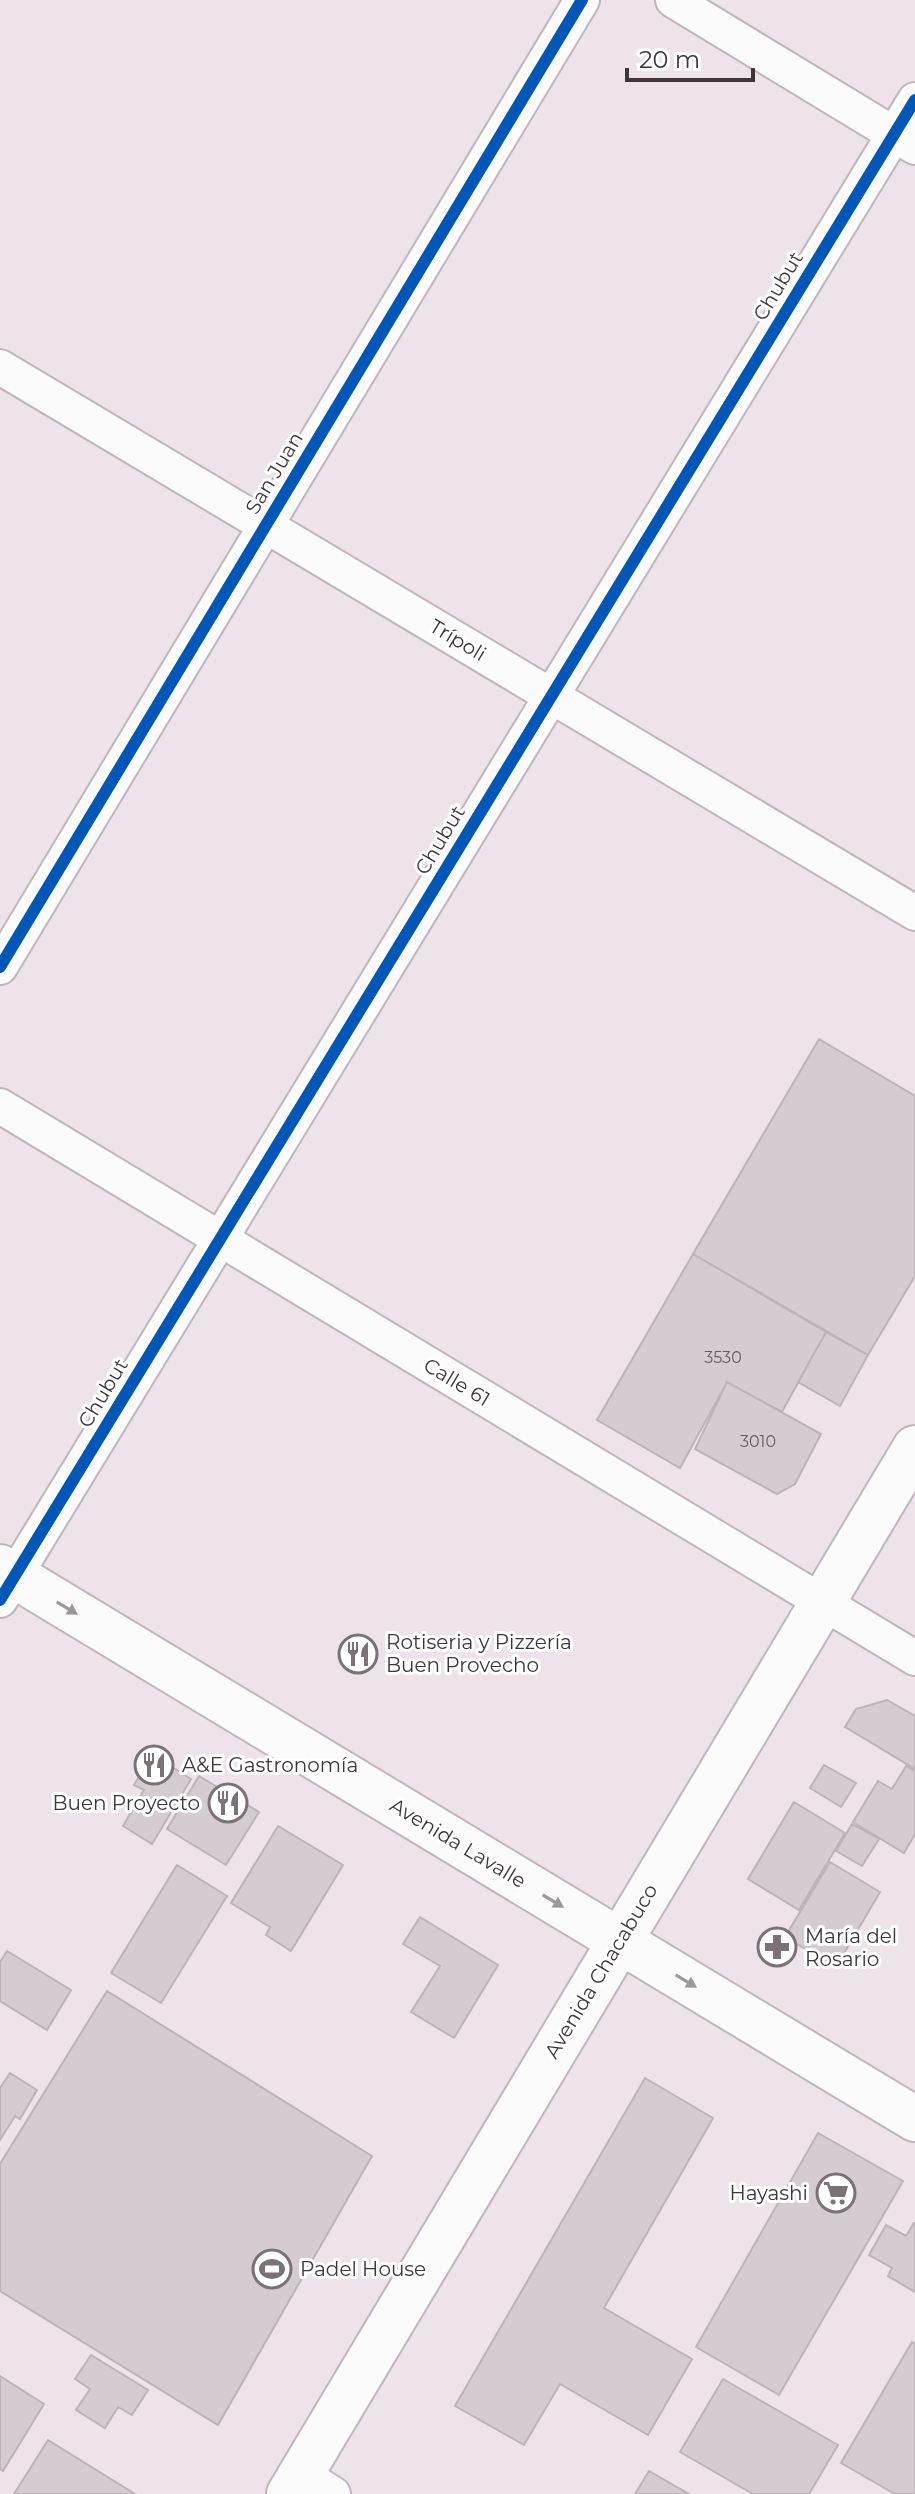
<svg xmlns="http://www.w3.org/2000/svg" width="915" height="2494" viewBox="0 0 915 2494" font-family="Montserrat,sans-serif">
<style>
.building{fill:#d5ccd2;stroke:#bcb4ba;stroke-width:2}
.lines{fill:none;stroke-linecap:round;stroke-linejoin:round}
.street-casing{stroke:#bfb6bd;stroke-width:38}
.primary-casing{stroke:#bfb6bd;stroke-width:48}
.street{stroke:#fcfbfc;stroke-width:34}
.primary{stroke:#fcfbfc;stroke-width:44}
.cycleway-casing{stroke:#fff;stroke-width:17}
.cycleway{stroke:#0057b8;stroke-width:12}
.oneway{fill:#9c989b}
.labels{text-anchor:middle;stroke-width:6;stroke-linejoin:round;paint-order:stroke}
.number-label{font-size:16px;fill:#645c61}
.street-label{font-size:20px;fill:#3d353a;stroke:#fff}
.poi-label{font-size:20px;fill:#3d353a;stroke:#fff;text-anchor:start}
</style>
<rect width="100%" height="100%" fill="#eee3eb"/>
<path class="building" d="M819 1039 915 1096V1276L868 1355 693 1254Z
M693 1254 826 1332 782 1412 727 1382 680 1468 597 1420Z
M826 1332 868 1355 840 1406 798 1382Z
M727 1382 821 1434 795 1484 777 1494 695 1449Z
M887 1700 915 1716V1769L845 1727 856 1709Z
M148 1761 165 1771 169 1765 191 1779 152 1844 123 1826 144 1790 134 1785Z
M824 1765 856 1783 841 1807 810 1788Z
M906 1766 915 1771V1834L904 1853 853 1822 878 1781 892 1789Z
M199 1776 259 1812 226 1865 167 1829Z
M794 1802 845 1833 799 1910 748 1879Z
M852 1824 879 1839 862 1866 836 1851Z
M278 1826 343 1865 291 1951 266 1935 270 1927 231 1903Z
M830 1862 880 1892 836 1967 785 1937Z
M177 1865 227 1896 161 2003 111 1973Z
M420 1917 498 1965 454 2038 411 2012 440 1966 403 1944Z
M7 1951 71 1990 47 2030 0 2001V1962Z
M107 1991 372 2156 218 2425 0 2291V2164Z
M10 2073 37 2090 20 2119 15 2116 0 2140V2088Z
M645 2078 713 2118 604 2308 692 2359 648 2435 560 2384 524 2445 455 2406Z
M818 2133 903 2181 779 2395 696 2347Z
M914 2223H915V2292L888 2276 892 2268 869 2255 886 2225 906 2236Z
M912 2342 915 2344V2494H895L841 2463Z
M91 2355 148 2390 132 2415 118 2407 105 2428 76 2410 90 2389 75 2379Z
M0 2376 44 2404 3 2471 0 2469Z
M723 2379 838 2445 809 2494H753L680 2452Z
M48 2440 135 2494H14Z
M649 2471 689 2494H635Z"/>
<g class="lines">
<g class="street-casing">
<path id="street" d="M673 0 915 147
M0 367 915 913
M0 967 582 0
M0 1106 915 1658
M0 1600 915 100
M301 2474 333 2494"/>
</g>
<g class="primary-casing">
<path id="primary" d="M0 1567 915 2119
M289 2494 915 1448"/>
</g>
<use href="#street" class="street"/>
<use href="#primary" class="primary"/>
<g class="cycleway-casing">
<path id="cycleway" d="M0 967 582 0
M0 1600 915 100"/>
</g>
<use href="#cycleway" class="cycleway"/>
</g>
<defs><path id="oneway-solid" d="M-6-.8H1V-3.2L6.5 0L1 3.2V.8H-6Z" transform="scale(2)"/></defs>
<g class="oneway">
<use href="#oneway-solid" transform="translate(67 1608) rotate(31)"/>
<use href="#oneway-solid" transform="translate(553 1901) rotate(31)"/>
<use href="#oneway-solid" transform="translate(686 1981) rotate(31)"/>
</g>
<defs>
<g id="restaurant-ring" transform="scale(2)"><circle r="9.5" fill="#fff" stroke="#7b7278" stroke-width="1.5"/><path d="M-5-6h1v4h1v-4h1v4h1v-4h1v5L-1.5 .5V6h-2V.5L-5-1ZM5-6V6H3V1.5H1.5Q1.5-4 5-6Z" fill="#7b7278"/></g>
<g id="pharmacy-ring" transform="scale(2)"><circle r="9.5" fill="#fff" stroke="#7b7278" stroke-width="1.5"/><path d="M-2-6h4v4h4v4h-4v4h-4v-4h-4v-4h4Z" fill="#7b7278"/></g>
<g id="supermarket-ring" transform="scale(2)"><circle r="9.5" fill="#fff" stroke="#7b7278" stroke-width="1.5"/><path d="M-6-5.5h2.5l.6 2H6L4.5 2H-2.5L-4.4-4H-6ZM-1.5 3.2a1.3 1.3 0 1 0 .1 0ZM3 3.2a1.3 1.3 0 1 0 .1 0Z" fill="#7b7278"/></g>
<g id="stadium-ring" transform="scale(2)"><circle r="9.5" fill="#fff" stroke="#7b7278" stroke-width="1.5"/><path d="M0-5a6.5 5 0 1 0 0 10a6.5 5 0 1 0 0-10ZM-3.5-1.8h7v3.6h-7Z" fill="#7b7278"/></g>
</defs>
<g fill-rule="evenodd">
<use href="#restaurant-ring" x="358" y="1654"/>
<use href="#restaurant-ring" x="154" y="1765"/>
<use href="#restaurant-ring" x="228" y="1803"/>
<use href="#pharmacy-ring" x="777" y="1947"/>
<use href="#supermarket-ring" x="836" y="2193"/>
<use href="#stadium-ring" x="272" y="2269"/>
</g>
<g class="labels">
<g class="number-label">
<text x="723" y="1363">3530</text>
<text x="758" y="1447">3010</text>
</g>
<g class="street-label">
<text transform="translate(778 286) rotate(-59)" y="7">Chubut</text>
<text transform="translate(274 473) rotate(-59)" y="7">San Juan</text>
<text transform="translate(458 640) rotate(31)" y="7">Trípoli</text>
<text transform="translate(440 840) rotate(-59)" y="7">Chubut</text>
<text transform="translate(457 1382) rotate(31)" y="7">Calle 61</text>
<text transform="translate(103 1393) rotate(-59)" y="7">Chubut</text>
<text transform="translate(458 1843) rotate(31)" y="7">Avenida Lavalle</text>
<text transform="translate(601 1971) rotate(-59)" y="7">Avenida Chacabuco</text>
</g>
<g class="poi-label">
<text x="386" y="1649">Rotiseria y Pizzería<tspan x="386" dy="23">Buen Provecho</tspan></text>
<text x="182" y="1772">A&amp;E Gastronomía</text>
<text x="200" y="1810" text-anchor="end">Buen Proyecto</text>
<text x="805" y="1943">María del<tspan x="805" dy="23">Rosario</tspan></text>
<text x="808" y="2200" text-anchor="end">Hayashi</text>
<text x="300" y="2276">Padel House</text>
</g>
</g>
<path d="M627 68v12h126v-12" fill="none" stroke="#3d353a" stroke-width="4"/>
<text x="639" y="68" font-size="24" fill="#3d353a" stroke="#ffffff" stroke-width="6" paint-order="stroke">20 m</text>
</svg>
